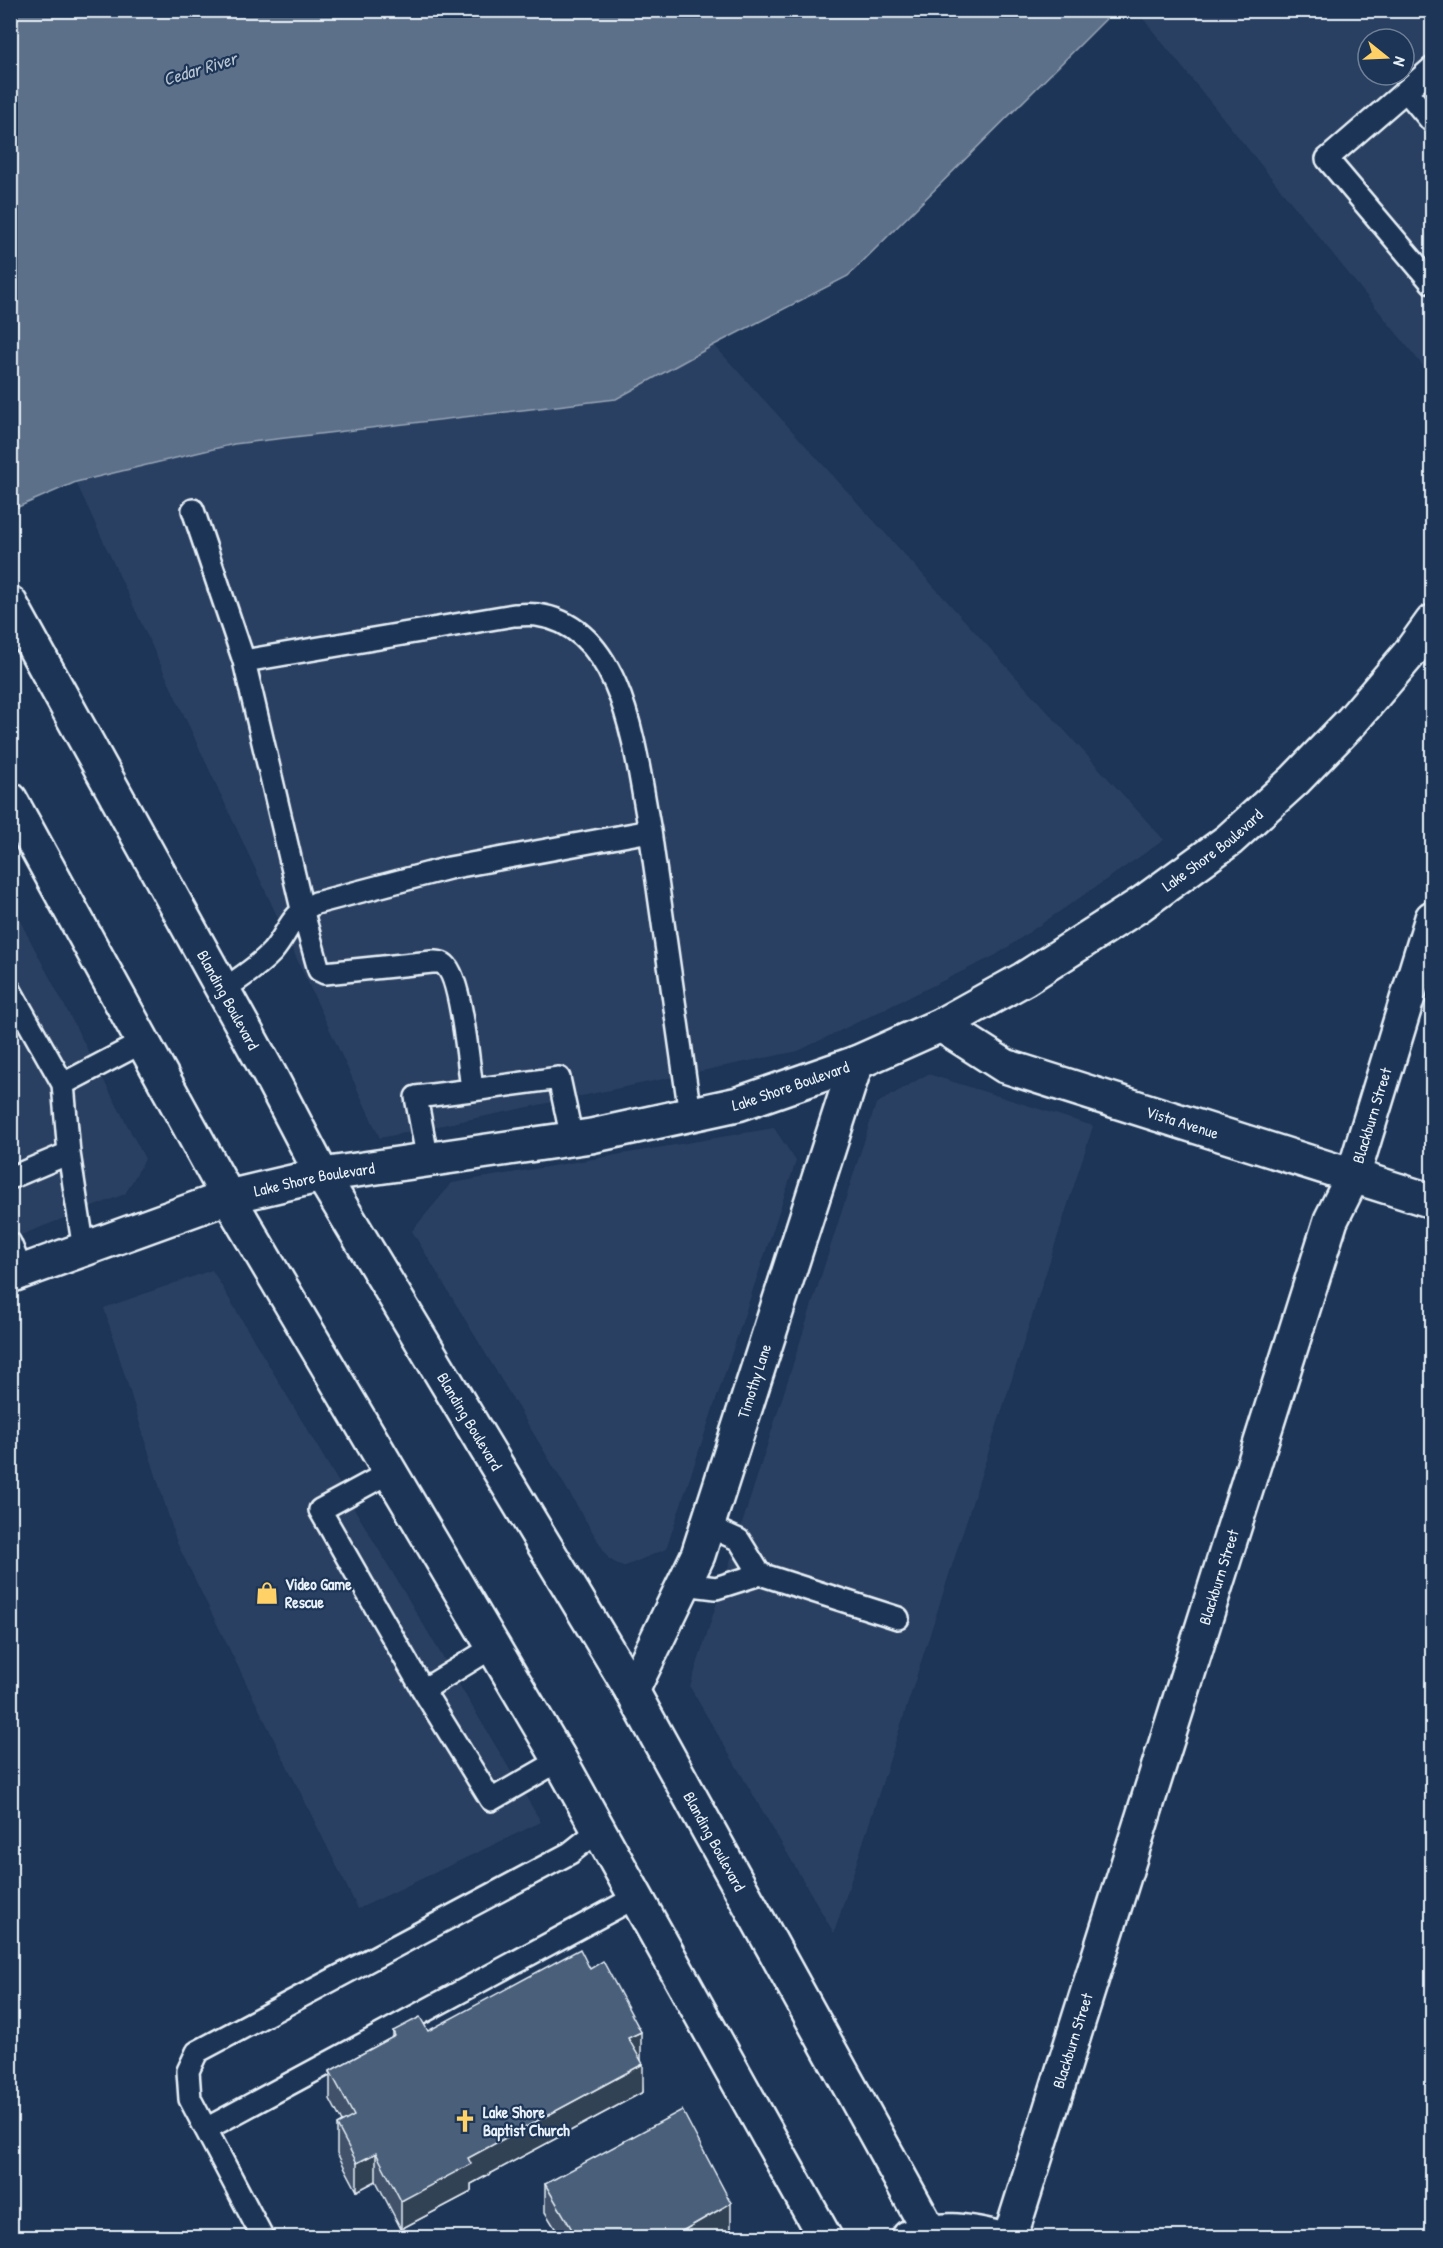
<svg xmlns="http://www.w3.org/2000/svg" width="1443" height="2248" viewBox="0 0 1443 2248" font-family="'Patrick Hand',sans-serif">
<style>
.built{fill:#2a4162;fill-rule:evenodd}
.water{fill:#5d7089;stroke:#95a4b5;stroke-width:1.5}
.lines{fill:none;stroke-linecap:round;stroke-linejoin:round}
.lane-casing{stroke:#e8f1f8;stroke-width:26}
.street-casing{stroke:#e8f1f8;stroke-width:38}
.secondary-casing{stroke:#e8f1f8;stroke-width:38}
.primary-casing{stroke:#e8f1f8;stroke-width:38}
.lane{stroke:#1d3557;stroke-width:21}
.street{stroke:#1d3557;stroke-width:33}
.secondary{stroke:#1d3557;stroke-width:33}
.primary{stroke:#1d3557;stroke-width:33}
.wall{fill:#3f5169;stroke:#e8f1f8;stroke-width:1.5}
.shaded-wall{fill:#334255;stroke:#e8f1f8;stroke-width:1.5}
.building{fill:#495e7a;stroke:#e8f1f8;stroke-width:1.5}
.labels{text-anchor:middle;stroke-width:4.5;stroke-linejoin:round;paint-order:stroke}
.street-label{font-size:16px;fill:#e8f1f8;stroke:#1d3557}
.poi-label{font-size:16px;font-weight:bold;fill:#e8f1f8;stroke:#1d3557;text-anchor:start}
.water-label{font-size:18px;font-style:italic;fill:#b7c4d1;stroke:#1d3557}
</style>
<rect width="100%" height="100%" fill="#1d3557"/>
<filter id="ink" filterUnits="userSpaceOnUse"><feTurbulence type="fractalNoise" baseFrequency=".0167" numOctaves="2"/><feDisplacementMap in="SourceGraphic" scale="12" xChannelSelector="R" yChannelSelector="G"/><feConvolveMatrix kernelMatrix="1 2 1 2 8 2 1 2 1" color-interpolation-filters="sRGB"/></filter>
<g filter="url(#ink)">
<path class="built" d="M1137 11H1432V377ZM1368 39H1404V75H1368Z
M714 345 1164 840 996 955 798 1051 380 1138 76 482 234 444 616 399Z
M10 902 145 1159 125 1194 11 1239Z
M928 1074 1093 1126 834 1933 690 1687 876 1104Z
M774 1128 796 1161 666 1549 623 1567 609 1559 412 1231 452 1183Z
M212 1270 541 1822 358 1909 177 1543 104 1308Z"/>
<path class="water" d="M11 10H1114V11L848 276 714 345 616 399 234 444 76 482 11 510Z"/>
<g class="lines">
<g class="lane-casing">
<path id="lane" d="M1432 68 1327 159 1432 283
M1406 91 1432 122
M193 510 244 661
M10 990 63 1084 69 1153 84 1250
M223 990C240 978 258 967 272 952 290 931 288 916 316 903L449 868 650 831 690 1114
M63 1084 143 1042
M572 1139 559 1078 472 1090C469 1066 461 978 445 965 441 961 436 962 432 962L325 973 319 970 302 909 244 661 514 615C521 615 529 614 537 615 627 627 636 761 650 831
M428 1161 416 1097 472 1090
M10 1178 69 1153
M10 1243 22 1272
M390 1472 320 1510 423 1690 491 1800 560 1760
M760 1574 898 1618
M684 1584 716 1588 760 1574 739 1540 708 1526
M423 1690 493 1647
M206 2129 636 1897
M263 2238 190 2099 188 2071 197 2052 570 1853 599 1830"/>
</g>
<g class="street-casing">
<g id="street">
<path id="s1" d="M941 1025 1005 1066 1432 1201"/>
<path id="s2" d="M632 1691 698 1555 856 1063"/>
<path id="s3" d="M1010 2238 1331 1220 1353 1176 1432 918"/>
</g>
</g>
<g class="secondary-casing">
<g id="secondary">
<path id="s4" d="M10 1276 228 1197 322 1175 591 1136 738 1104 856 1063 941 1025 1024 979 1141 904 1229 840 1295 780 1352 721 1409 654 1432 622"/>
</g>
</g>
<g class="primary-casing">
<g id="primary">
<path id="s5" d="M10 603 272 1079 322 1175 632 1691 933 2238"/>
<path d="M10 799 228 1197 560 1760 825 2238"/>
<path d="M909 2237C944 2227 963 2230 997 2238"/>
</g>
</g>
<use href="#lane" class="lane"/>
<use href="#street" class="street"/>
<use href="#secondary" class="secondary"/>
<use href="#primary" class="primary"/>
</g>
<path class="wall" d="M393 2031H428L641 2060 643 2092 471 2184V2192L401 2229 376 2181 357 2191 337 2153V2125L342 2122 330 2099V2071L393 2037Z
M545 2184 731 2230 719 2238H561L545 2212Z"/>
<path class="shaded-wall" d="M641 2032V2060L628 2066V2038Z
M643 2064V2092L471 2184V2192L401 2229V2201L468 2158Z
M376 2153V2181L357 2191V2163Z
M731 2203V2230L719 2238H670Z"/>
<path class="building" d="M580 1949 590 1969 603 1961 641 2032 628 2038 643 2064 468 2158 471 2164 401 2201 376 2153 357 2163 337 2125 354 2116 330 2071 395 2036 393 2031 420 2017 428 2031Z
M682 2110 731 2203 670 2238H577L545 2184Z"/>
</g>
<defs>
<g id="shop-bare" transform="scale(1.8)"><path d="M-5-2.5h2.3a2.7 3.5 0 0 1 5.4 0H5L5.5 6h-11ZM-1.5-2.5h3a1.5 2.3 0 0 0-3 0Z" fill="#ffd166" stroke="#1d3557" stroke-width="2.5" paint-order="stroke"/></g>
<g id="church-bare" transform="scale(1.8)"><path d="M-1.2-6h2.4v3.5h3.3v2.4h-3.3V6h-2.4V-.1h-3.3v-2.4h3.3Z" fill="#ffd166" stroke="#1d3557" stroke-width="2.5" paint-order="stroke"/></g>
</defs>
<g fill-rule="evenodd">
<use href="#shop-bare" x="267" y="1593"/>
<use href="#church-bare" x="465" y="2121"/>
</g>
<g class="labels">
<g class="street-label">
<text dy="6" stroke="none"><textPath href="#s4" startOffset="1292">Lake Shore Boulevard</textPath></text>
<text dy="6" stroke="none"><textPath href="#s5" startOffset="453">Blanding Boulevard</textPath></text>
<text dy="6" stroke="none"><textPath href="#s4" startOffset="806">Lake Shore Boulevard</textPath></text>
<text dy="6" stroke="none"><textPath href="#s3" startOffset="1180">Blackburn Street</textPath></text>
<text dy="6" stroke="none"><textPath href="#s1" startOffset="262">Vista Avenue</textPath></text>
<text dy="6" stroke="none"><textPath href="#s4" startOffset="320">Lake Shore Boulevard</textPath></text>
<text dy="6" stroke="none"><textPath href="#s2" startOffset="334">Timothy Lane</textPath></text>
<text dy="6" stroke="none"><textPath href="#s5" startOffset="939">Blanding Boulevard</textPath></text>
<text dy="6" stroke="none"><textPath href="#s3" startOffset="693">Blackburn Street</textPath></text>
<text dy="6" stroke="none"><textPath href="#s5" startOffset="1425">Blanding Boulevard</textPath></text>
<text dy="6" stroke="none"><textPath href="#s3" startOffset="207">Blackburn Street</textPath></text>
</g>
<g class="poi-label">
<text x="285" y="1590">Video Game<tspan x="285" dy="18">Rescue</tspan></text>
<text x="483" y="2118">Lake Shore<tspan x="483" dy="18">Baptist Church</tspan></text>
</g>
<g class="water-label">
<text transform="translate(200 69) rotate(-17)" y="6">Cedar River</text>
</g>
</g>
<rect width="1443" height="2248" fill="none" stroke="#1d3557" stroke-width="36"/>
<rect x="18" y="18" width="1407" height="2212" fill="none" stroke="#e8f1f8" stroke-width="2" filter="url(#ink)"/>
<g transform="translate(1386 57) rotate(108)"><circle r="28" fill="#1d3557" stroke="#6e8097" stroke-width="1.5"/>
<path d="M0-4.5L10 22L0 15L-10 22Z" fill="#ffd166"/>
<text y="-9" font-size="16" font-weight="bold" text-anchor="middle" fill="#e8f1f8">N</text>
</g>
</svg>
